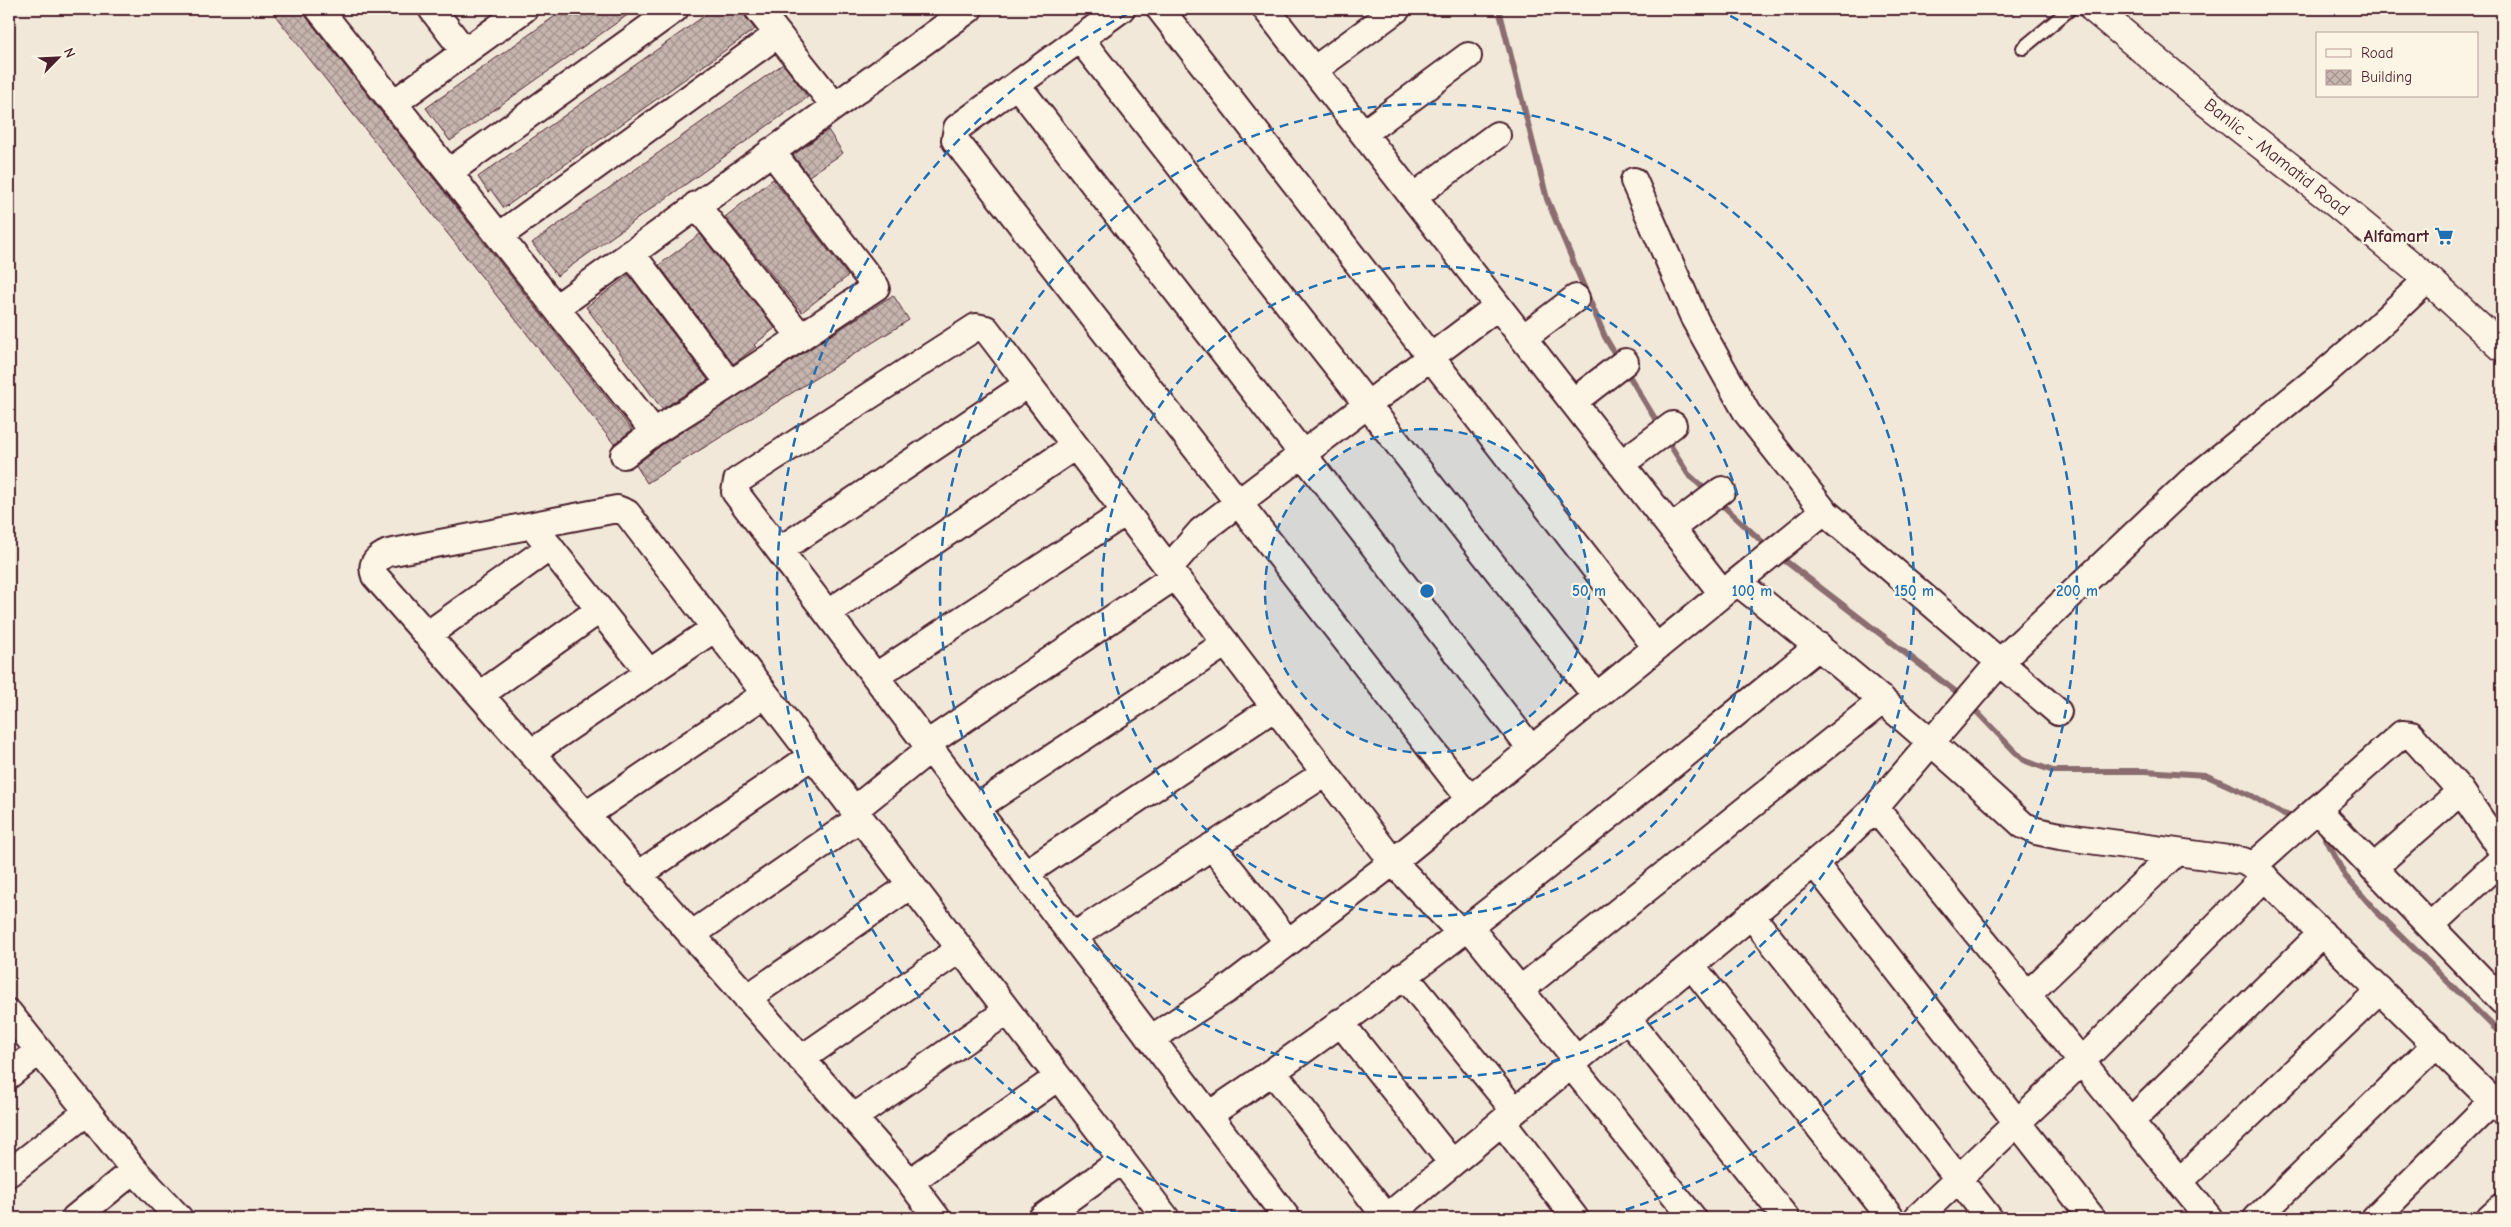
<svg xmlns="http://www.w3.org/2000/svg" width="2511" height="1227" viewBox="0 0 2511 1227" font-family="'Comic Neue',sans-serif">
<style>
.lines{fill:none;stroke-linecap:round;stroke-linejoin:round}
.stream{stroke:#8b6d6f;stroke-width:6}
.building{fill:url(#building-cross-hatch);stroke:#4a1f2b}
.service-casing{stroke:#4a1f2b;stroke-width:16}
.minor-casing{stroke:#4a1f2b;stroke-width:30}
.secondary-casing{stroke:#4a1f2b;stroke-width:31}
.service{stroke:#fcf5e5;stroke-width:12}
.minor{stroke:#fcf5e5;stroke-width:26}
.secondary{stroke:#fcf5e5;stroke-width:28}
.ring{fill:none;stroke:#1f6fb2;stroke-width:2.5;stroke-dasharray:9 6}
.labels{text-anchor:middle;stroke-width:4.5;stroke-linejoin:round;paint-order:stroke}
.street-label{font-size:18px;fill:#4a1f2b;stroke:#fcf5e5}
.poi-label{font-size:18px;font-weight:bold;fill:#4a1f2b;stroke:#fcf5e5;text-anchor:end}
.centre{fill:#1f6fb2;stroke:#fcf5e5;stroke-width:2.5}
.ring-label{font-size:15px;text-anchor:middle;font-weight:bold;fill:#1f6fb2;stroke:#fcf5e5;stroke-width:4.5;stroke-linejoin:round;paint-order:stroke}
</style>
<defs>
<pattern id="building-cross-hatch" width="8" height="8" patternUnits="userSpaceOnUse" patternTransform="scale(1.25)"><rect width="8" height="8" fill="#c7b6af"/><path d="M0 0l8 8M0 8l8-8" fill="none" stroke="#a4938f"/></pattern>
</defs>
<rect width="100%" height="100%" fill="#f1e8da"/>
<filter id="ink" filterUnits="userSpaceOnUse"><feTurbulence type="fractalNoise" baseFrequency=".02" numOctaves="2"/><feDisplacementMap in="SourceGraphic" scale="10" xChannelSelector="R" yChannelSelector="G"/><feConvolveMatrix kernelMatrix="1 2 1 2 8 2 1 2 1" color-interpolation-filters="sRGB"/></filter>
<g filter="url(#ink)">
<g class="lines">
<path class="stream" d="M1499 9 1547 199 1605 337 1618 359
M1625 369 1660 427
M1666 438 1688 474 1709 493
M1718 501 1769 548
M1779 556 1956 692
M1977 712 2023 760 2053 771H2145L2205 775 2252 796 2281 813 2296 818
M2321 829 2345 876 2375 910 2502 1035"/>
</g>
<path class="building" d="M270 9H300L632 430 614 444Z
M565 9H636L450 141 426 108Z
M714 9H743L746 18 755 29 504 208 491 190 488 192 478 177Z
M783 64 808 97 557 276 532 243Z
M828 130 843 153 809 176 793 155Z
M773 179 848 276 802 312 725 217Z
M700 234 775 328 754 345 756 347 733 364 659 265Z
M629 275 708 380 662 409 586 307Z
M893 295 909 320 647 483 636 465 663 444Z"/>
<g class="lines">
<g class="service-casing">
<path id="service" d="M2023 48 2070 9"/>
</g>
<g class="minor-casing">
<path id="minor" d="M319 9 654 432
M432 9 465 52
M758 9 834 105
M1121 9 957 128 955 140 1470 799
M1160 9 1656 647
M1266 9 1722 593
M1080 39 1596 696
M1314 70 1397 9
M1017 85 1531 749
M394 103 524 9
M1364 133 1468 56
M449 172 675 9
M1634 181 1695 320 1747 413 1824 511 2058 712
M1413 197 1497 135
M696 205 801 337
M499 236 778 34
M631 253 730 384
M556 308 969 9
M1523 338 1576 298
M1573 402 1625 362
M624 455 654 432 730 384 876 287 771 151
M1621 464 1673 425
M533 526 649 672
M1672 528 1722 490
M780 550 1028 384
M1169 568 1201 531 1498 306
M1737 582C1836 659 1931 740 2023 825L2036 831 2060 836 2243 861 2253 866 2502 1110
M828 613 1075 446
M427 635 550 547
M876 676 1126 512
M480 695 599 610
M927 744 1175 576
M531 753 715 628
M976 808 1226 643
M1875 808 2209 1218
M2317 809 2502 1001
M854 810 931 748
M586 815 765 694
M1212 846 1288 942
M1814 863 2092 1218
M2253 866 2402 734 2411 735 2461 791 2502 851
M2373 868 2461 791
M1026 873 1275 707
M638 875 812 756
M1751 915 1989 1218
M2430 926 2502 859
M1469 927 1577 1060
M691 935 860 818
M1074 936 1325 773
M1691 965 1891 1218
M1404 975 1515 1111
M1520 990 1883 700
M2027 995 2176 852
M747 998 911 885
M9 1013 134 1170 179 1218
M1627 1018 1786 1218
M1340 1022 1452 1163
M1152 1038 1226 990 1393 862 1824 511
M801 1059 960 949
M1571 1065 1693 1218
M1273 1072 1387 1218
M9 1075 39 1051
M1210 1114C1423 973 1620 806 1819 646
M853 1118 1007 1011
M1502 1122 1575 1218
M2130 1122 2322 933
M9 1173 87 1112
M910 1182 1058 1077
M2179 1182 2380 990
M75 1218 134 1170
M937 1218 910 1182 375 576C370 563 377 558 388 553L617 509 627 513 1166 1218
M1042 1218 1122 1160
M1287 1218 735 492 737 481 976 327 986 329 1393 862 1461 933
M1386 1218 1843 839 1875 808 2000 662 2191 481 2323 374 2375 329 2428 279
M1917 1218 2081 1062 2265 877
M2257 1218 2436 1044
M2375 1218 2493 1101
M2490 1218 2502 1207"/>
</g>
<g class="secondary-casing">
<path id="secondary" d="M2094 9 2200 97 2327 196 2428 279 2502 347"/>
</g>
<use href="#service" class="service"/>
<use href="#minor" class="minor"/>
<use href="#secondary" class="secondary"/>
</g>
</g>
<circle cx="1427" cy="591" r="162" fill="#1f6fb2" fill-opacity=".12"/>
<g class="ring">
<circle cx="1427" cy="591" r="162"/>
<circle cx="1427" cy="591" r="325"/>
<circle cx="1427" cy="591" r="487"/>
<path d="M1253 1217A650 650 0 0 1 1137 9M1717 9A650 650 0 0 1 1601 1217"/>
</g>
<defs>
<g id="supermarket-bare" transform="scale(1.5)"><path d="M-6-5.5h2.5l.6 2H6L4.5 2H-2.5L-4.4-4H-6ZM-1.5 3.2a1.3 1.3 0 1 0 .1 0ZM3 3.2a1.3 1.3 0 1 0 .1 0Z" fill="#1f6fb2" stroke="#fcf5e5" stroke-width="2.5" paint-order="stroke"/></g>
</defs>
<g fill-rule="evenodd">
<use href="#supermarket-bare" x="2444" y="236"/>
</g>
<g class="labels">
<g class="street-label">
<text transform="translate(2277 157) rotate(38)" y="6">Banlic - Mamatid Road</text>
</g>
<g class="poi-label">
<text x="2429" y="242">Alfamart</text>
</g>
</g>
<circle cx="1427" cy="591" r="8" class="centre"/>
<g class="ring-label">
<text x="1589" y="596">50 m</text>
<text x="1752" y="596">100 m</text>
<text x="1914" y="596">150 m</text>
<text x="2077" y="596">200 m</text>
</g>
<rect width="2511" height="1227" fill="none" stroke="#fcf5e5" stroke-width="30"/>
<rect x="15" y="15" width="2481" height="1197" fill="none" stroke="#4a1f2b" stroke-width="2" filter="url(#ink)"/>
<rect x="2316" y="32" width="162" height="65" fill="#fcf5e5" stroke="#b59f9b"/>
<rect x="2326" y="49" width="25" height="8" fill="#fcf5e5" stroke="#b59f9b"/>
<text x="2361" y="58" font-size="15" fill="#4a1f2b">Road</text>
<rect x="2326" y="70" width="25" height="15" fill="url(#building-cross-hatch)" stroke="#b59f9b"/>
<text x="2361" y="82" font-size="15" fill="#4a1f2b">Building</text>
<g transform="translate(58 58) rotate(66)" stroke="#fcf5e5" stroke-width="4" paint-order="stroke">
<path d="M0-4L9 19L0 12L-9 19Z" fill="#4a1f2b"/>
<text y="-8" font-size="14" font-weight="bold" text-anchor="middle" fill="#4a1f2b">N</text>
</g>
</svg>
